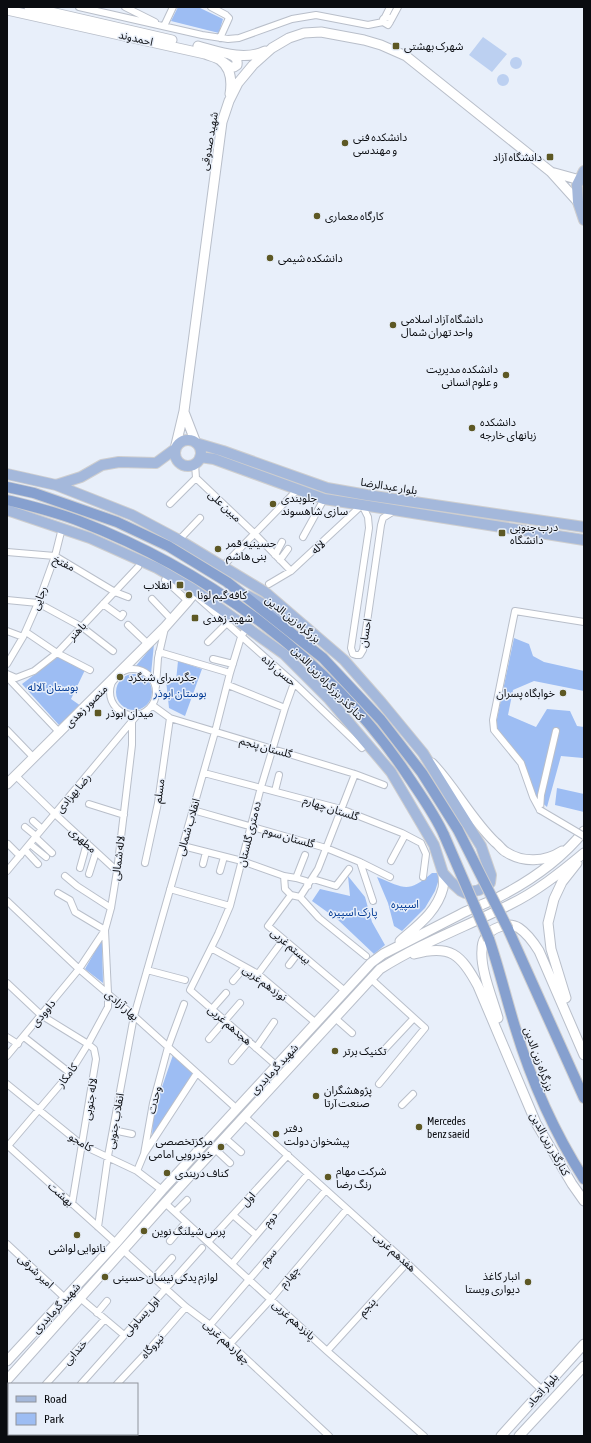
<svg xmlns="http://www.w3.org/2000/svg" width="591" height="1443" viewBox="0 0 591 1443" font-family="'Asap Condensed','Noto Sans Arabic',sans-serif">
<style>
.green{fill:#9dbdf3}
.water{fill:#bcd0f1}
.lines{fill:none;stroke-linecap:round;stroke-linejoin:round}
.minor-casing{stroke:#b9bfca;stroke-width:8}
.secondary-casing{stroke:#b9bfca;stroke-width:11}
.primary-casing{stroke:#cececf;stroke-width:12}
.trunk-casing{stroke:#cececf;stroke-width:12}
.minor{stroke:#fff;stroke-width:6}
.secondary{stroke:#fff;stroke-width:9}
.primary{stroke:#a4b8db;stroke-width:10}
.trunk{stroke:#86a0cf;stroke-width:10}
.minor-bridge-casing{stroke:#b9bfca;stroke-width:8;stroke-linecap:butt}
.trunk-bridge-casing{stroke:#cececf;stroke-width:12;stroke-linecap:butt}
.minor-bridge{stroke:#fff;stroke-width:6}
.trunk-bridge{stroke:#86a0cf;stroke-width:10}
.poi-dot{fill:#5d5824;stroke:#e8effa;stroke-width:1.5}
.labels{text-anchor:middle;stroke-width:3;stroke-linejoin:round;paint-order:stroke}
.street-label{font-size:11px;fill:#0a0c10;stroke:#e8effa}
.poi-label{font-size:11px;fill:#0a0c10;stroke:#e8effa;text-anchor:start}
.park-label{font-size:11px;fill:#033b95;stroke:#e8effa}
</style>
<rect width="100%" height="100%" fill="#e8effa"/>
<path class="green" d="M178 7H198L223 19 219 33 171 21Z
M514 638 529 644 533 656 544 662 584 671V691L534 681 513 690 508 715 536 727 547 709 570 711 577 726 584 727V760L583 758 561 756 547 807 530 792 521 763 495 728Z
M154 644 151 674 135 667Z
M59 656 85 670 71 699 81 706 59 725 22 684Z
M178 661 202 669 185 716 169 708 166 680 176 681Z
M116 692a18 18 0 1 1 36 0a18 18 0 1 1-36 0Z
M557 788 584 794V812L555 805Z
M432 873H441L435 891 425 908 402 931 394 926 388 903 377 877C405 888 407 894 432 873Z
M348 876 365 897 372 922 385 945 374 954 337 919 312 901 320 889 350 896Z
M102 939 103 983 85 969Z
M173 1055 193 1073 152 1139 153 1113Z"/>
<path class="water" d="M483 37 507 54 492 72 469 55Z
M510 63a6 6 0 1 1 12 0a6 6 0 1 1-12 0Z
M497 80a6 6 0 1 1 12 0a6 6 0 1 1-12 0Z"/>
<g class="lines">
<g class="minor-casing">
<path id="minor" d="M79 7 202 35 228 39 239 38 292 19 316 15 368 25 383 22 388 25 390 22V18L385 17 383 19V22
M125 7 155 22
M211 7 226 15 229 18 220 38
M385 17 390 7
M391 20 398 7
M164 26 173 7
M195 464 196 478
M196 478 254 533 291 571
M170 504 196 478
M303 537 324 499
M179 540 200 518
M7 552 55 556 115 592 128 597
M275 555 282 542
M280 560 288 549
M223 566 297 490
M165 580 188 601
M269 584 291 571 362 505 368 517 369 528 351 648 353 654 356 655H360L363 650 381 525 383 518 394 511
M195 595 294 683 362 748
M152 599 171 619
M7 600 38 603 82 627 113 651
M103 604 121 617 123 614
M128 625 148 644
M7 631 23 637
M26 632 57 653 90 670
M208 642 226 624
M159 652 230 673
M213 659 233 664
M7 664 23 637 38 603 55 556 62 528
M110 692a23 23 0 1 1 46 0a23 23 0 1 1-46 0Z
M7 674 16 678 34 671 57 653 138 567
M7 677 60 733
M228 685 285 708
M156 686 158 658 165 628
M152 705 170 718 355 774 384 785
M7 730 34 758
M204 773 341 809 402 833 421 843 426 854 423 877
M16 776 55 814 117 871
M275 791 279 775
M89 804 124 815
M193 810 326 848 360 862 390 877
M540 810 533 797 521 763 494 730 493 720 515 611 584 622
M540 810 541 795 556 731
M33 821 42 829
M25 827 36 836
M35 837 52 853
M8 844 20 856
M30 844 46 857
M183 846 242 861 284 876 296 878 306 881 308 886
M25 850 38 864
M391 861 405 835
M360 862 373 901
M145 863 158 803 170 718
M203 864 206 852
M80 868 87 843
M7 871 138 714
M220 871 224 857
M89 874 96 852
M65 876 77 886 111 908
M284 876 285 889 291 895 300 897 318 869 355 774
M296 878 305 855
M313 879 336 886 349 869
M170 889 230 906
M58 893 70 900 75 912 105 930
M291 895 268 926 345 991
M300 897 319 918 366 956
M7 901 79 969 134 1016 237 1109
M211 948 258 974 316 1023
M289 965 298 953
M147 970 185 980
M258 974 283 940
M371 979 425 1028 379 1084
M233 981 245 967
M7 983 41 1015 88 1044 94 1049 96 1059 72 1204
M212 1009 226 993
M335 1018 352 1033
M7 1037 18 1044
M24 1037 70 1073
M209 1039 240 1003
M256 1048 274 1022
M384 1050 414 1018
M7 1056 79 969 105 930
M232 1061 249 1041
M277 1066 190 990 218 934 230 906 261 787 285 708 294 683
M7 1084 82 1145 137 1171 162 1190
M402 1105 413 1094
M245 1117 407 1263 542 1390
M113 1130 132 1134
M225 1138 241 1152
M7 1145 116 1243
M7 1147 70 1073 88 1044 108 1007V993L105 930 111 908 117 871 132 745V722
M215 1149 230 1163
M144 1154 153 1103 168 1047 184 1004
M137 1171 144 1154 197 1073
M165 1203 327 1351 424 1436
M175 1212 187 1200
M233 1215 256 1235
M98 1227 108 1156 134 1016 215 732 230 673 241 637 247 627
M170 1241 186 1222
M208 1242 288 1155
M7 1244 66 1299
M124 1251 186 1307 210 1325 329 1436
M232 1264 308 1174
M154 1278 172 1258
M80 1298 124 1335
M97 1313 107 1301
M210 1325 326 1190
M230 1344 271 1299 347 1209
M327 1351 407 1263
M46 1384 105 1319
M81 1384 202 1248
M117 1384 146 1353 186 1307
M7 1387 9 1389
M59 1434 62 1436
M69 1436 70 1434"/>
</g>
<g class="secondary-casing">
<path id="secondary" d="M29 7 172 40
M7 10 205 54C209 56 216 57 220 60 231 68 232 82 230 94
M198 46C220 52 244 61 265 51
M223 62 230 67H234L237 65C238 59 235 56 229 54
M551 172 580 180
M184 412 196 443
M175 449 184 411 222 122 229 101 238 83 253 65 272 48 289 38 304 33 321 32 364 40 381 45 406 56 551 172 578 202
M432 763C455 787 471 819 495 842 499 845 502 850 506 852 523 863 545 862 562 851
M7 784 165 627 188 601 196 591
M400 941C417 926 437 912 443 888 444 884 443 878 443 873
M414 954C450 944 461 954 478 986L536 1123 572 1184 584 1201
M566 998 551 949 548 923 554 899 562 882 577 863
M498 1018C493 1000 480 969 482 950 482 947 483 941 485 938 491 928 508 921 519 928 528 934 534 943 539 951L584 1055
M7 1361 116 1243 162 1190 371 963 383 954C411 940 439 925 467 911 476 907 486 903 495 899 529 882 560 861 584 831
M7 1380 165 1203 380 969C421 943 465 927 509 905 536 892 560 873 584 853
M501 1436 584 1344
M519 1436 584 1366"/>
</g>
<g class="primary-casing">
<path id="primary" d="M584 171 577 185 578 202 584 220
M175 453a13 13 0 1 1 26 0a13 13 0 1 1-26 0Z
M196 443 223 451 327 488 367 495 584 527
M200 457 214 459 324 499 584 540
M7 474 56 485 132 515 179 540 265 592 344 660 381 702 423 753 481 846 491 875 490 883 479 890 465 893 461 891 451 882 443 873 434 845 391 772 329 699 284 654 193 589 157 568 90 538 7 510
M56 485 81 477 102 465 119 462 156 463 175 449
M248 596 287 617"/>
</g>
<g class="trunk-casing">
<path id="trunk" d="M7 487 34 493 117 522 168 546 227 582 323 658 381 720 422 773 458 830
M7 500C31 506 56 512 79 521 209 571 333 662 410 779 422 797 435 815 444 835
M508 929 584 1098
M489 939C499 968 506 998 515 1027 531 1080 554 1132 584 1179"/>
</g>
<use href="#minor" class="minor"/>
<use href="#secondary" class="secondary"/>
<use href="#primary" class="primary"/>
<use href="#trunk" class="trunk"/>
<g class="minor-bridge-casing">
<path id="minor-bridge" d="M540 810 584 836"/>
</g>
<g class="trunk-bridge-casing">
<path id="trunk-bridge" d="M458 830 508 929
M444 835 489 939"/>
</g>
<use href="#minor-bridge" class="minor-bridge"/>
<use href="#trunk-bridge" class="trunk-bridge"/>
</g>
<g class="poi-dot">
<rect x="392" y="42" width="8" height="8" rx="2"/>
<circle cx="345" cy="143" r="4"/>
<rect x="546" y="153" width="8" height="8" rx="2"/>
<circle cx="317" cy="216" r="4"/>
<circle cx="270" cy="258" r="4"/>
<circle cx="393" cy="325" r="4"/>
<circle cx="506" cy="375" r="4"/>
<circle cx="472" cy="428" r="4"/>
<circle cx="273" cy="504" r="4"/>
<rect x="498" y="529" width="8" height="8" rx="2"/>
<circle cx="218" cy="549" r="4"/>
<rect x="176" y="581" width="8" height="8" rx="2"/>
<circle cx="189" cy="595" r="4"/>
<rect x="191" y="614" width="8" height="8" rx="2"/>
<circle cx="120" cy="677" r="4"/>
<circle cx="563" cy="693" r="4"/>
<rect x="94" y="709" width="8" height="8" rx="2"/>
<circle cx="335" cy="1051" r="4"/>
<circle cx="316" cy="1096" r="4"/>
<circle cx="419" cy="1127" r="4"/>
<circle cx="276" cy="1134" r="4"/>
<circle cx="221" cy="1147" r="4"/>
<circle cx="167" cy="1173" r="4"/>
<circle cx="328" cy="1177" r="4"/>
<circle cx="144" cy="1231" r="4"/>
<circle cx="77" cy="1235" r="4"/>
<circle cx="105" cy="1277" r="4"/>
<circle cx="528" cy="1282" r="4"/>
</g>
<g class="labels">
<g class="street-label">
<text transform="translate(136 38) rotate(13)" y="4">احمدوند</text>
<text transform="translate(209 141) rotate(-80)" y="4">شهید صدوقی</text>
<text transform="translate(389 486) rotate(9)" y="4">بلوار عبدالرضا</text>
<text transform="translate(225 506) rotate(43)" y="4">مبین علی</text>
<text transform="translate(318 547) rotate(-42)" y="4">لاله</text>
<text transform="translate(64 563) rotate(26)" y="4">مفتخ</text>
<text transform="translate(39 598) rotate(-69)" y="4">رجایی</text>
<text transform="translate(293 619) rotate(39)" y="4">بزرگراه زین الدین</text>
<text transform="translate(77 631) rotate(-46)" y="4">باهنر</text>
<text transform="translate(365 633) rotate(-80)" y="4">احسان</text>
<text transform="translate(279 670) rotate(41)" y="4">حسن زاده</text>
<text transform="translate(328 683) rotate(46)" y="4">کنارگذر بزرگراه زین الدین</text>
<text transform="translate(86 706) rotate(-45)" y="4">منصور زهدی</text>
<text transform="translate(266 747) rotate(16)" y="4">گلستان پنجم</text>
<text transform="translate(159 791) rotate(-82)" y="4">مسلم</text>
<text transform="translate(73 793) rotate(-50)" y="4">رضا بهزادی</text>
<text transform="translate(331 808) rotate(18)" y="4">گلستان چهارم</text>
<text transform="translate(188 827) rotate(-74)" y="4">انقلاب شمالی</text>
<text transform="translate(249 834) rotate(-76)" y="4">ده متری گلستان</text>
<text transform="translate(289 837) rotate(16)" y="4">گلستان سوم</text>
<text transform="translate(83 840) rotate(42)" y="4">مطهری</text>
<text transform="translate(118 858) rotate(-83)" y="4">لاله شمالی</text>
<text transform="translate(291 946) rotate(40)" y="4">بیستم غربی</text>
<text transform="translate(265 983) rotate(36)" y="4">نوزدهم غربی</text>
<text transform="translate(122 1005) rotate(41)" y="4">بهار آزادی</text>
<text transform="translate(43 1013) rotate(-51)" y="4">داوودی</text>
<text transform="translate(230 1025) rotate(41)" y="4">هجدهم غربی</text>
<text transform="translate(539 1059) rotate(70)" y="4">بزرگراه زین الدین</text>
<text transform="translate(274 1069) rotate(-47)" y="4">شهید گرمابدری</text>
<text transform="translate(67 1075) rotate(-53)" y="4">کامکار</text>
<text transform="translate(90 1099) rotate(-81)" y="4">لاله جنوبی</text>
<text transform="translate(154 1100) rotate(-77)" y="4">وحدت</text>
<text transform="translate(115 1121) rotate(-80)" y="4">انقلاب جنوبی</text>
<text transform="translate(81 1142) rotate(32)" y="4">کامجو</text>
<text transform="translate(550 1144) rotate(61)" y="4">کنارگذر زین الدین</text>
<text transform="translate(61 1194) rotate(42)" y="4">بهشت</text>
<text transform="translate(248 1199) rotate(-48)" y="4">اول</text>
<text transform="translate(270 1219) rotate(-50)" y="4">دوم</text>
<text transform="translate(395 1252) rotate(42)" y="4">هفدهم غربی</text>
<text transform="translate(268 1257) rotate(-49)" y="4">سوم</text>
<text transform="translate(36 1271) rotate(43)" y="4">امیر شرقی</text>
<text transform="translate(289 1277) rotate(-50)" y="4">چهارم</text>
<text transform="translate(367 1307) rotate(-48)" y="4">پنجم</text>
<text transform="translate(56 1308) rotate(-47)" y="4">شهید گرمابدری</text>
<text transform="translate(141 1316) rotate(-48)" y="4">اول یساولی</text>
<text transform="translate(294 1320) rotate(42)" y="4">پانزدهم غربی</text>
<text transform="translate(227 1342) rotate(43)" y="4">چهاردهم غربی</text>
<text transform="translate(152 1346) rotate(-49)" y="4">نیروگاه</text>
<text transform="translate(75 1352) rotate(-48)" y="4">خندابی</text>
<text transform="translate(542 1390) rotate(-48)" y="4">بلوار اتحاد</text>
</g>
<g class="poi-label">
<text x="404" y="50">شهرک بهشتی</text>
<text x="353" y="141">دانشکده فنی<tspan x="353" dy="13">و مهندسی</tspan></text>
<text x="542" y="161" text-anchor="end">دانشگاه آزاد</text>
<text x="325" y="220">کارگاه معماری</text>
<text x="278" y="262">دانشکده شیمی</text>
<text x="401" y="323">دانشگاه آزاد اسلامی<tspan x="401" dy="13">واحد تهران شمال</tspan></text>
<text x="498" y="373" text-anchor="end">دانشکده مدیریت<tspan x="498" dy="13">و علوم انسانی</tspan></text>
<text x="480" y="426">دانشکده<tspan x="480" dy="13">زبانهای خارجه</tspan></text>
<text x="281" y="502">جلوبندی<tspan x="281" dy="13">سازی شاهسوند</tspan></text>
<text x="510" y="531">درب جنوبی<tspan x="510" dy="13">دانشگاه</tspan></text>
<text x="226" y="547">حسینیه قمر<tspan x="226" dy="13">بنی هاشم</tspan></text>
<text x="172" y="589" text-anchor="end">انقلاب</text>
<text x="197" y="599">کافه گیم لونا</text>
<text x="203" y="622">شهید زهدی</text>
<text x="128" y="681">جگرسرای شبگرد</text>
<text x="555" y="697" text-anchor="end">خوابگاه پسران</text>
<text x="106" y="717">میدان ابوذر</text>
<text x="343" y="1055">تکنیک برتر</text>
<text x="324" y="1094">پژوهشگران<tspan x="324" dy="13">صنعت آرتا</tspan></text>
<text x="427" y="1125">Mercedes<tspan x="427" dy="13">benz saeid</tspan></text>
<text x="284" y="1132">دفتر<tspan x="284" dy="13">پیشخوان دولت</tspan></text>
<text x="213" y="1145" text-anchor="end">مرکزتخصصی<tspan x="213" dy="13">خودرویی امامی</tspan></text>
<text x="336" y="1175">شرکت مهام<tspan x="336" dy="13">رنگ رضا</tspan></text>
<text x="175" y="1177">کناف دربندی</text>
<text x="152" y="1235">پرس شیلنگ نوین</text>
<text x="77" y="1252" text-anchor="middle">نانوایی لواشی</text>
<text x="520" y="1280" text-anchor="end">انبار کاغذ<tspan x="520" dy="13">دیواری ویستا</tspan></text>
<text x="113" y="1281">لوازم یدکی نیسان حسینی</text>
</g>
<g class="park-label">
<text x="53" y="691">بوستان آلاله</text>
<text x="180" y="697">بوستان ابوذر</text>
<text x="405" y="908">اسپیره</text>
<text x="353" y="916">پارک اسپیره</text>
</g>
</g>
<rect width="591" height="1443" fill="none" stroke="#0a0c10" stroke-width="16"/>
<rect x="8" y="1383" width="130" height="52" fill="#e8effa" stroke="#8f949c"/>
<rect x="16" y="1396" width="20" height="6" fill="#a4b8db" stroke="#8f949c"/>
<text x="44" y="1403" font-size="12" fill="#0a0c10">Road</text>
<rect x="16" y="1413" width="20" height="12" fill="#9dbdf3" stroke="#8f949c"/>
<text x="44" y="1423" font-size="12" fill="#0a0c10">Park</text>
</svg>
